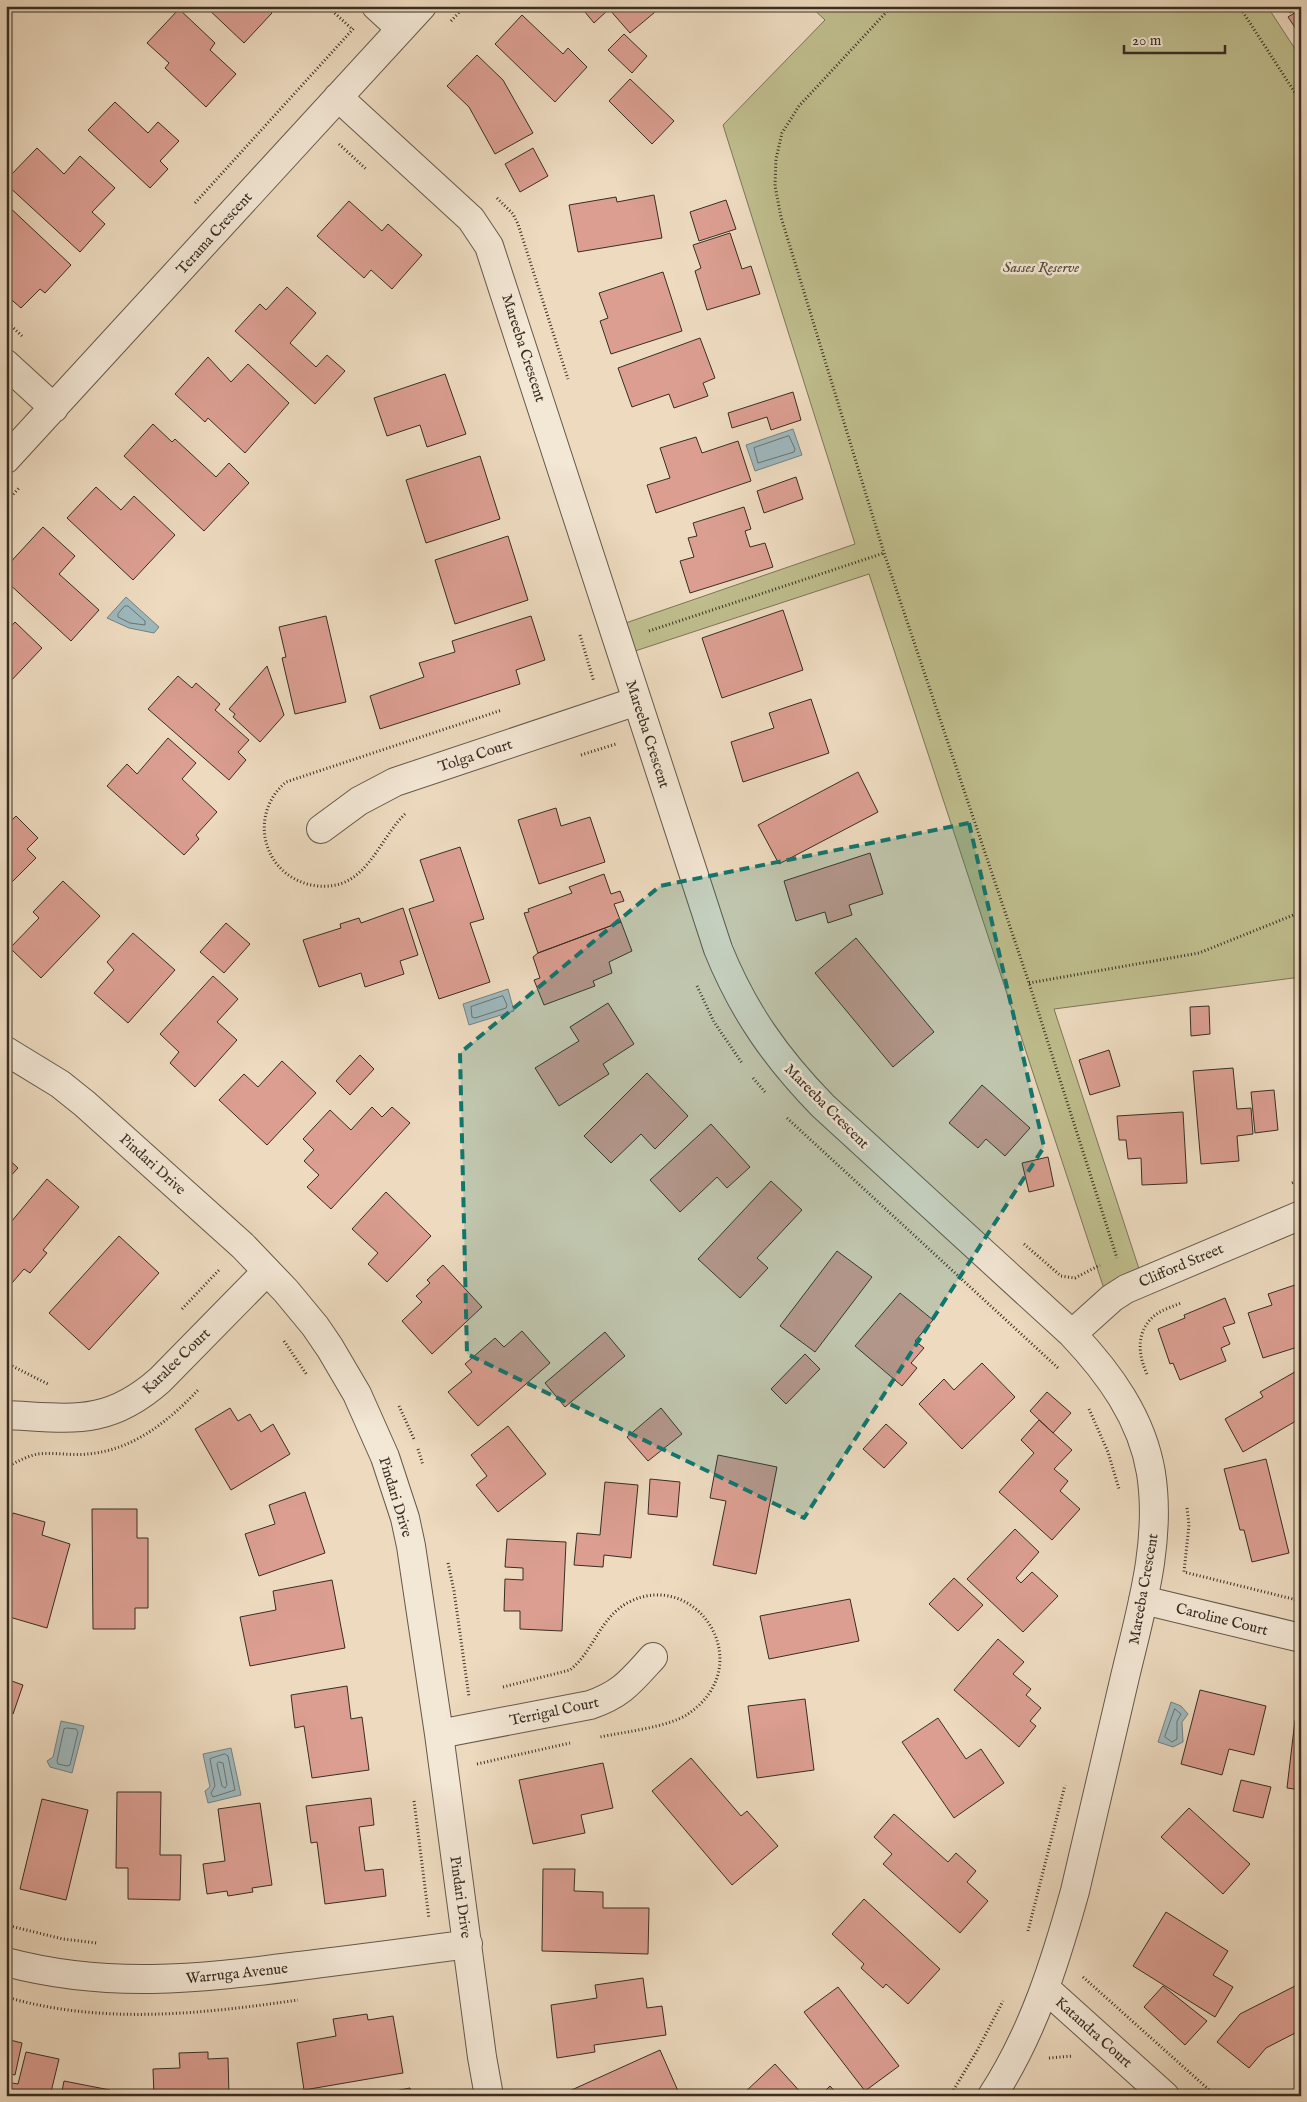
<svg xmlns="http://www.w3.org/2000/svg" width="1307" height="2102" viewBox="0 0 1307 2102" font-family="'IM FELL English',serif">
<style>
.green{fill:#bfbd8d;stroke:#7c7658}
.water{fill:#9eb8bd;stroke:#768180}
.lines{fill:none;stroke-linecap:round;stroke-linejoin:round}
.shore{stroke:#6c7370;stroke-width:1}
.building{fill:#db9e91;stroke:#392e24}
.minor-casing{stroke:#66594b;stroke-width:30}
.path{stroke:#392e24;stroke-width:3;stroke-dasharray:1 2.5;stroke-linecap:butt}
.minor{stroke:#f3e7d5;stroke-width:28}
.marked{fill:#0f766e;fill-opacity:0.2;stroke:#0f766e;stroke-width:4;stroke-dasharray:10 6;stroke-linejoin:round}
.labels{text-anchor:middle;stroke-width:5;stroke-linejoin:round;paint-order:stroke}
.street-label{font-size:15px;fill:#392e24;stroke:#f3e7d5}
.park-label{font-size:15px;font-style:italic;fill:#544b39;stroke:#f3e7d5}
</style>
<rect width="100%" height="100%" fill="#eddabf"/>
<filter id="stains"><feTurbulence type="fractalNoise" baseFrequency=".004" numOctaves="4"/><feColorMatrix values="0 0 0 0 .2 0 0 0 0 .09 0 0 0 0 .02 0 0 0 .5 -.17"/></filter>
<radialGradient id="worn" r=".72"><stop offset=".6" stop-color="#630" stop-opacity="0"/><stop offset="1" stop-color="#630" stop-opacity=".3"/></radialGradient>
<path class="green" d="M810 6H1267L1301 58V977L1054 1009 1143 1281 1108 1301 869 574 623 655 614 627 855 544 723 125 825 20Z"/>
<path class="water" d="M793 429 802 455 755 471 746 445Z
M126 597 159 627 154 633 129 628 107 618Z
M508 989 514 1011 469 1025 463 1004Z
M1171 1702 1181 1706 1188 1714 1182 1722 1183 1742 1173 1747 1158 1742Z
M61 1721 84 1726 72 1773 50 1767 47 1761 53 1757Z
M231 1748 241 1795 208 1803 205 1791 210 1787 203 1754Z"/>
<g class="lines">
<path class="shore" d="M789 436 795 449 794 452 758 463 754 448Z
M125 606H128L145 621V625L130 623 118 617V614Z
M503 996 507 1005 506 1008 475 1018 472 1017 471 1007Z
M1175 1709 1181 1714 1177 1721V1739L1172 1742 1165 1737Z
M67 1728 76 1729 78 1732 70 1765 67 1766 58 1764 57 1761 64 1729Z
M225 1754 228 1756 235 1790 213 1797 211 1793 215 1786 210 1759Z
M219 1762 223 1763 227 1785 225 1788 222 1786 217 1764Z"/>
</g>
<path class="building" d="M205 6H265L272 13 244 43Z
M580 6H660L661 7 630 33 609 9 594 23Z
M1285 6H1301L1290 13Z
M179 9 215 43 210 50 236 74 206 107 165 68 169 63 147 43Z
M1301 9V34L1300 35 1288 17Z
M522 15 563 54 568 48 587 67 555 102 495 44Z
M624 34 647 56 632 73 608 50Z
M477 55 503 80 533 133 495 154 469 107 447 86Z
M630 79 674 121 652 144 609 101Z
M115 102 148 133 158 122 179 141 160 161 168 169 150 188 88 130Z
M37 148 64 174 80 156 115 188 92 212 105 224 80 252 6 184V180Z
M533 148 548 176 520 192 505 164Z
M654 195 662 238 578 252 569 205 616 197 617 202Z
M726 200 736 229 699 241 690 212Z
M349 201 382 231 388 224 422 255 392 289 371 270 364 278 317 236Z
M6 204 71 265 45 293 40 289 21 308 6 295V265L8 263 6 262Z
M730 233 742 269 751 266 760 294 707 310 695 271 701 268 693 245Z
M663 272 682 331 611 354 600 321 608 318 599 293Z
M287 287 316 313 290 343 316 367 327 355 345 371 315 404 235 331 260 304 266 310Z
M700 338 715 378 703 383 708 396 674 408 669 394 632 407 618 368Z
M208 357 231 382 248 364 289 403 245 453 208 418 205 422 175 394Z
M445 374 466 434 427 447 420 425 387 436 374 398Z
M793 392 801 420 771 430 767 417 732 428 728 413Z
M153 424 172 442 175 439 216 477 229 463 249 483 204 531 124 456Z
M696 437 702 453 738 441 751 481 656 513 647 485 670 478 660 448Z
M480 456 500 519 426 543 406 480Z
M796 477 803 499 764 513 757 491Z
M96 487 121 510 134 496 175 535 133 580 67 518Z
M744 507 751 529 745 531 750 547 765 543 773 567 690 593 680 561 694 557 688 538 697 536 693 523Z
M43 527 75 556 59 574 99 610 71 641 6 581V567Z
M508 536 528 600 455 624 435 560Z
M783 610 803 670 722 698 702 638Z
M326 616 346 702 295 714 282 658 286 657 279 627Z
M531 616 545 660 516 670 520 684 380 729 370 696 424 677 419 663 455 652 452 641Z
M15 622 42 648 6 686V628L8 630Z
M267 666 284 715 260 742 233 717 235 714 229 709Z
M178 676 192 688 196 683 220 704 215 710 249 740 238 752 246 760 229 780 148 709Z
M811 699 829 753 743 782 731 742 774 728 769 713Z
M168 738 196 763 182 779 217 812 196 835 199 839 184 855 107 786 127 764 137 774Z
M858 772 878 812 779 864 758 825Z
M556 808 561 826 590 817 605 862 539 884 518 820Z
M16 816 38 838 27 849 36 858 6 888V826Z
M460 847 484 919 470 923 490 982 439 999 409 909 434 901 420 860Z
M870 853 883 894 849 905 852 915 828 923 825 912 796 921 784 881Z
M604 874 611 894 620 891 624 901 614 904 621 922 538 953 524 913 529 912 528 909 572 893 569 887Z
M63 881 100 916 41 978 10 948 39 918 33 912Z
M403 908 418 955 400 961 404 974 365 987 361 973 319 987 303 940 341 928 340 924 359 918 361 923Z
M621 922 632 951 609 962 612 973 593 981 595 986 544 1005 534 980 540 978 533 957 538 953Z
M226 923 250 944 224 973 200 952Z
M133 933 175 970 128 1023 94 993 114 970 107 962Z
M856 938 934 1032 893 1067 815 973Z
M213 976 238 999 217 1022 237 1040 195 1087 170 1063 179 1052 160 1034Z
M608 1003 634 1044 603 1064 609 1074 559 1106 535 1068 579 1041 570 1027Z
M1209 1006 1210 1034 1191 1036 1190 1007Z
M1109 1050 1120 1086 1090 1095 1079 1060Z
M360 1055 374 1069 350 1095 336 1081Z
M282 1061 316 1093 267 1145 219 1100 244 1074 258 1087Z
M1233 1068 1237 1109 1251 1108 1253 1134 1237 1136 1239 1161 1201 1164 1193 1071Z
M647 1073 688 1116 655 1149 641 1134 611 1163 584 1136Z
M982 1085 1030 1128 1005 1156 986 1139 978 1148 949 1123Z
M1274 1090 1278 1130 1255 1133 1251 1092Z
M372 1107 382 1117 392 1107 410 1123 331 1209 307 1187 319 1175 304 1161 314 1150 303 1139 330 1110 351 1130Z
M1183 1112 1187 1183 1142 1185 1141 1158 1128 1159 1126 1140H1119L1117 1116Z
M711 1124 750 1167 727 1188 717 1177 680 1212 650 1180Z
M6 1157 18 1168 6 1181Z
M1048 1157 1054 1186 1029 1192 1022 1163Z
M47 1179 79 1207 43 1250 47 1253 30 1273 24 1269 6 1290V1228Z
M771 1181 802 1210 757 1258 768 1268 740 1298 698 1259Z
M386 1192 431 1236 387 1282 368 1264 378 1253 352 1229Z
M119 1236 159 1273 89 1350 49 1313Z
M837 1251 872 1277 815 1352 780 1326Z
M443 1265 482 1307 432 1354 402 1321 422 1302 416 1296 430 1283 427 1280Z
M1301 1283V1346L1263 1358 1248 1313 1272 1305 1268 1294Z
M900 1293 933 1320 915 1341 924 1348 911 1363 917 1368 902 1386 855 1346Z
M1225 1298 1235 1323 1223 1327 1230 1344 1221 1348 1226 1361 1180 1380 1173 1363 1170 1364 1158 1329 1185 1318 1184 1315Z
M522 1331 550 1363 478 1426 448 1392 472 1372 465 1364 495 1338 504 1347Z
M605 1332 625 1356 565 1407 545 1383Z
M805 1354 820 1369 786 1404 771 1389Z
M982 1363 1015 1397 962 1449 919 1404 944 1379 954 1390Z
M1300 1369 1301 1418 1243 1452 1225 1419 1263 1397 1260 1392Z
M1047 1392 1071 1413 1053 1433 1030 1411Z
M230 1408 238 1421 250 1414 261 1432 273 1424 290 1454 231 1490 195 1429Z
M661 1408 682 1434 648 1461 627 1437Z
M1039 1420 1072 1450 1054 1469 1068 1481 1060 1491 1080 1509 1052 1540 999 1492 1034 1453 1021 1440Z
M886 1424 907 1443 884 1468 863 1449Z
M508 1426 546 1474 498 1512 476 1485 487 1476 471 1455Z
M718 1455 777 1467 756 1574 713 1565 726 1501 710 1498Z
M1266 1459 1289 1553 1252 1562 1244 1530H1240L1224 1469Z
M650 1479 680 1482 677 1517 648 1514Z
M605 1482 638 1485 631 1558 604 1555 603 1567 574 1565 577 1533 600 1535Z
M305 1492 325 1553 259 1576 245 1534 275 1524 269 1505Z
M92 1509H137V1538H148V1608H135V1629H93Z
M13 1513 45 1522 42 1535 70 1544 47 1628 6 1616V1537Z
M1015 1529 1039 1552 1016 1578 1021 1583 1032 1572 1058 1596 1023 1632 967 1579Z
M507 1539 566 1542 562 1631 520 1629V1611H504L505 1579 523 1580V1568L505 1567Z
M954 1578 983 1605 958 1631 929 1604Z
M332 1580 345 1648 250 1666 240 1617 276 1610 273 1591Z
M850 1599 859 1641 769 1659 760 1616Z
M998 1639 1024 1662 1013 1674 1031 1689 1026 1695 1041 1708 1030 1721 1036 1726 1019 1747 954 1690Z
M6 1679 23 1685 13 1714 6 1712Z
M347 1686 351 1719 362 1717 369 1770 312 1778 304 1726 295 1728 291 1695Z
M1200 1690 1266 1706 1254 1755 1229 1749 1222 1775 1181 1764Z
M805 1699 814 1770 757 1778 748 1706Z
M938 1718 966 1759 981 1749 1004 1783 954 1818 902 1742Z
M1295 1720H1301V1790L1287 1788Z
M691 1758 741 1816 747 1811 778 1846 732 1885 652 1791Z
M603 1763 613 1808 581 1815 585 1833 533 1844 519 1780Z
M1241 1780 1271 1787 1263 1818 1233 1811Z
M117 1792H161L160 1855H181L180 1900 128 1899V1868H116Z
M371 1798 374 1825 359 1827 365 1871 383 1869 386 1896 325 1904 317 1842 311 1843 306 1806Z
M42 1799 88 1810 66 1900 20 1889Z
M260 1803 272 1885 252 1888 253 1892 228 1896 227 1891 207 1894 203 1864 225 1861 218 1809Z
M1189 1808 1250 1864 1223 1894 1161 1837Z
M894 1814 948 1862 956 1853 976 1871 967 1882 988 1901 960 1933 883 1864 892 1854 874 1837Z
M543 1869H575L574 1891 603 1892V1908H649L648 1954 542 1951Z
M864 1899 940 1969 908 2004 886 1984 883 1988 861 1968 864 1964 832 1934Z
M1166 1912 1228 1951 1213 1975 1233 1987 1215 2017 1133 1966Z
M643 1978 647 2008 662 2006 666 2035 594 2045 595 2052 557 2058 551 2005 597 1998 595 1985Z
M1297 1985 1301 1992V2030L1266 2048 1249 2068 1217 2042 1240 2014Z
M1163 1986 1207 2021 1185 2045 1144 2007Z
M838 1987 899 2066 865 2091 804 2012Z
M367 2014 368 2020 393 2016 403 2073 304 2090 297 2043 336 2036 333 2019Z
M6 2039 22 2043 15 2075 6 2073Z
M660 2050 678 2091 668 2096H567L565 2093Z
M26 2052 59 2059 50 2096H6V2082L18 2084Z
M208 2052V2059L228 2058 229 2096H154L153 2069 180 2068 179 2053Z
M775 2064 804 2096H749L745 2092Z
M64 2081 110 2090 109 2096H61Z
M830 2086 839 2096H820Z
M410 2088 412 2096H370Z"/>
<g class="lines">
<g class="minor-casing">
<path id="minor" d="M376 6 401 29
M338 97 471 219 489 246 718 949C743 1011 776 1058 823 1106L1072 1334C1109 1373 1142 1418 1151 1473 1162 1543 1140 1613 1124 1681 1108 1751 1092 1821 1075 1891 1055 1963 1033 2033 992 2096
M6 364 54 408
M6 459 422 6
M321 829 359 801 395 782 637 701
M6 1051 60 1084 85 1104 243 1246 286 1291 315 1326 330 1348 357 1394 385 1457 405 1518 411 1546 439 1734 482 2057 489 2096
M1072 1334 1112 1298 1126 1289 1301 1215
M6 1415C71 1418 107 1427 160 1380L267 1271
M1143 1600 1301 1638
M439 1734 590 1705C622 1694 631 1681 653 1657
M6 1962C108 1989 197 1979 299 1966 355 1959 412 1952 468 1944
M1046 1989 1165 2096"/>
</g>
<path class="path" d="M327 6 352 29
M892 6 799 106 782 133 776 159 775 186 781 217 884 553 1029 983 1117 1258
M1239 6 1301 102
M451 21 465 6
M339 144 366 169
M497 198 513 214 518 224 568 379
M195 203 354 28
M6 321 22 336
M6 502 19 488
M649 631 884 553
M580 635 594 682
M581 755 616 744
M405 814C384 834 372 870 345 882 334 887 322 887 311 885 262 874 248 814 286 782L502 710
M1029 983 1199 953 1301 912
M697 986 714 1022 742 1063
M753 1078 765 1092
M787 1118 1058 1368
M1292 1183 1301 1179
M1024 1244 1061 1276 1075 1278 1100 1265
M182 1309 219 1270
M284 1341 307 1375
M6 1363 48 1384
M1147 1374C1138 1355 1136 1332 1153 1317 1160 1310 1172 1307 1181 1303
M399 1406 414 1439
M1089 1409 1108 1452 1119 1489
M418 1449 423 1465
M6 1467C17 1462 27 1456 38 1454 55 1452 72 1456 88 1454 133 1450 169 1421 198 1390
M1187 1508 1189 1525 1184 1572 1301 1601
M448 1563 454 1591 469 1697
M503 1687 570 1670C594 1651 599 1618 629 1602 697 1568 760 1665 688 1714 669 1727 624 1732 600 1737
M477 1764 570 1743
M414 1801 429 1919
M6 1925 63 1939 97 1943
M1028 1931 1065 1785
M1083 1977 1216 2096
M6 1997C102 2025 201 2014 298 2000
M1049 2058 1073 2056
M950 2096 978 2049 1003 2001"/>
<use href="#minor" class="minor"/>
</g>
<path class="marked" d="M969 823 1044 1147 804 1518 467 1354 460 1053 660 886Z"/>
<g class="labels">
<g class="street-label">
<text transform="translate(214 233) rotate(-48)" y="5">Terama Crescent</text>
<text transform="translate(524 348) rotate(72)" y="5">Mareeba Crescent</text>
<text transform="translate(648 734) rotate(72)" y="5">Mareeba Crescent</text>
<text transform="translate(475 755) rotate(-18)" y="5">Tolga Court</text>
<text transform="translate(827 1106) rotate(45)" y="5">Mareeba Crescent</text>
<text transform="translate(153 1164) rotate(42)" y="5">Pindari Drive</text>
<text transform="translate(1181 1265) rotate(-23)" y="5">Clifford Street</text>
<text transform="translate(176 1361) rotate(-44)" y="5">Karalee Court</text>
<text transform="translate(396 1497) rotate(73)" y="5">Pindari Drive</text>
<text transform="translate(1143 1589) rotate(-80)" y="5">Mareeba Crescent</text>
<text transform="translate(1222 1619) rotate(14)" y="5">Caroline Court</text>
<text transform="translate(554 1711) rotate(-12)" y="5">Terrigal Court</text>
<text transform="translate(461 1897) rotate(82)" y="5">Pindari Drive</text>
<text transform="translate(237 1973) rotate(-6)" y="5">Warruga Avenue</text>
<text transform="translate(1094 2032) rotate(42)" y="5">Katandra Court</text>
</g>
<g class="park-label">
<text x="1041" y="272">Sasses Reserve</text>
</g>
</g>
<rect width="1307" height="2102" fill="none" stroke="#eddabf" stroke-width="25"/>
<rect x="8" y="8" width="1292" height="2087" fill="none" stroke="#392e24" stroke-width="2.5"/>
<rect x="12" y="12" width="1282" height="2077" fill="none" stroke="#392e24"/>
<path d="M1124 45v8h101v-8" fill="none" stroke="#392e24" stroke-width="2.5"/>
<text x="1132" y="45" font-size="15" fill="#392e24" stroke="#f3e7d5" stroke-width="4" paint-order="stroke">20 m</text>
<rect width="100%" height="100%" filter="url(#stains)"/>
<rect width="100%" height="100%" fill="url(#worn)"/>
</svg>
